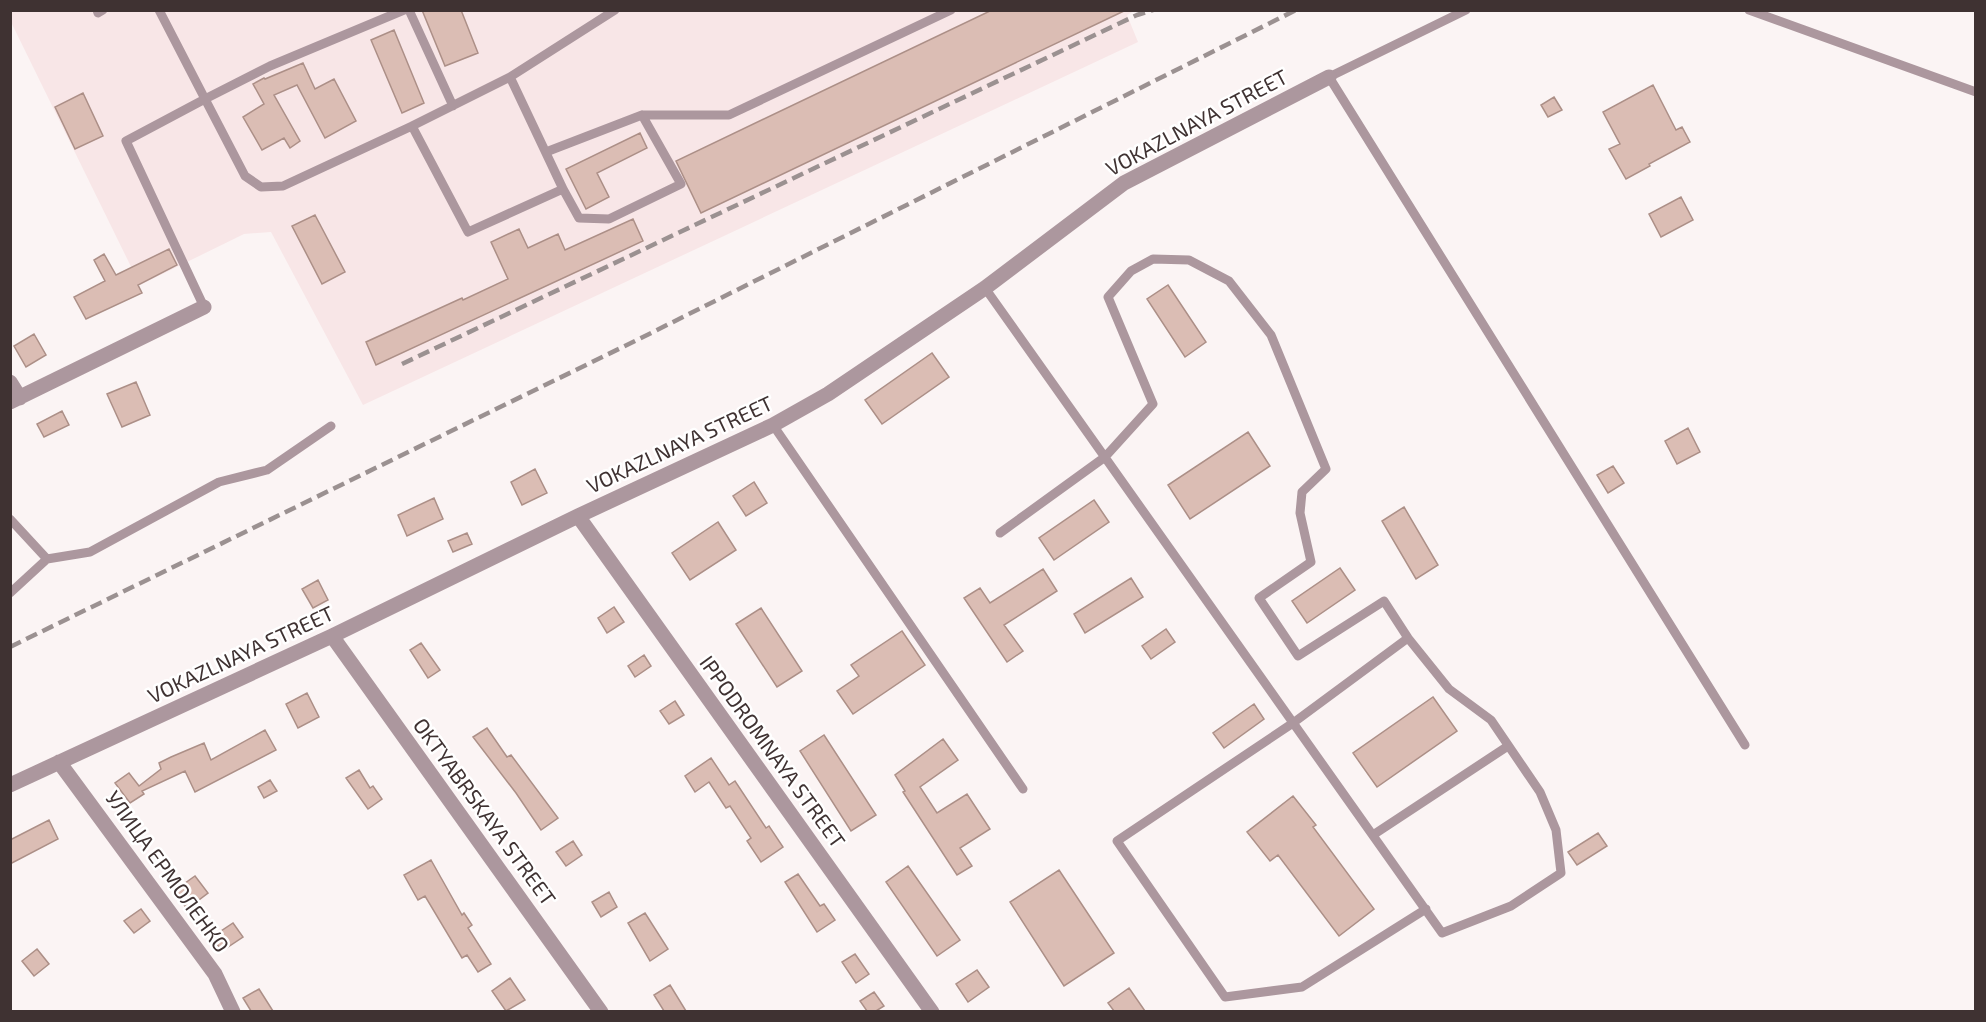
<svg xmlns="http://www.w3.org/2000/svg" width="1986" height="1022" viewBox="0 0 1986 1022" font-family="'Exo 2',sans-serif">
<style>
.built{fill:#f8e6e7}
.building{fill:#dbbdb4;stroke:#ac8f87;stroke-width:1.5}
.lines{fill:none;stroke-linecap:round;stroke-linejoin:round}
.service{stroke:#ac979e;stroke-width:9}
.minor{stroke:#ac979e;stroke-width:15}
.rail{stroke:#9b9191;stroke-width:4.5;stroke-dasharray:12 6;stroke-linecap:butt}
.labels{text-anchor:middle;stroke-width:5;stroke-linejoin:round;paint-order:stroke}
.street-label{font-size:21px;fill:#3f3232;stroke:#fff}
</style>
<rect width="100%" height="100%" fill="#fbf4f4"/>
<path class="built" d="M11 10H1136L1127 15 1138 42 363 405 271 232 244 234 140 285 11 22Z"/>
<path class="building" d="M422 10H461L478 53 445 66Z
M992 10H1126L701 213 676 161Z
M394 30 424 103 402 113 371 40Z
M303 63 315 89 334 79 356 121 325 138 297 85 274 95 300 141 290 148 284 138 262 150 243 117 264 104 253 84 264 78 265 79Z
M1653 85 1676 130 1682 127 1690 142 1649 164 1650 166 1626 179 1609 149 1620 144 1603 112Z
M83 93 103 136 75 149 55 107Z
M1554 97 1562 110 1548 117 1541 105Z
M640 133 647 148 597 173 609 197 586 209 566 169Z
M1681 197 1693 220 1661 237 1649 214Z
M315 215 345 272 322 284 292 226Z
M633 219 643 241 376 365 366 342 462 298 463 300 508 279 491 242 519 229 528 248 558 234 565 250Z
M169 249 177 265 138 285 142 293 86 319 74 297 105 281 94 260 104 254 116 275Z
M1168 285 1206 342 1185 357 1147 299Z
M34 334 46 355 26 367 14 346Z
M932 353 949 377 882 424 865 400Z
M136 382 150 415 122 427 107 394Z
M62 411 69 425 44 437 37 424Z
M1688 428 1700 452 1677 464 1665 441Z
M1248 432 1270 466 1190 519 1168 485Z
M1613 466 1624 483 1608 493 1597 475Z
M535 469 547 493 522 505 511 482Z
M754 482 767 503 746 516 733 496Z
M434 498 443 519 407 536 398 515Z
M1094 500 1109 522 1054 560 1039 538Z
M1404 507 1438 565 1416 579 1382 521Z
M718 522 736 550 690 580 672 553Z
M467 533 472 544 453 552 448 541Z
M1340 568 1355 590 1307 623 1292 601Z
M1043 569 1057 591 1004 625 1023 651 1007 662 964 598 980 588 990 603Z
M1131 578 1143 597 1085 633 1074 614Z
M318 580 328 600 313 608 302 589Z
M614 607 624 622 607 633 598 618Z
M761 608 802 671 777 687 736 624Z
M1166 629 1175 642 1151 659 1142 646Z
M902 631 925 665 853 714 837 691 859 676 851 665Z
M421 643 440 670 428 678 410 650Z
M644 655 651 666 635 677 628 666Z
M307 693 319 717 298 728 286 704Z
M1433 697 1457 731 1377 787 1353 753Z
M675 701 684 715 669 724 660 711Z
M1254 704 1264 719 1224 748 1213 733Z
M487 728 507 757 511 755 558 818 541 830 516 793 473 737Z
M265 730 276 750 195 792 185 771 142 791 144 794 130 803 115 783 129 773 139 786 161 769 159 763 171 757 204 743 211 760Z
M824 735 876 815 851 831 800 751Z
M943 739 958 760 920 787 937 813 967 794 990 829 960 848 972 866 957 875 903 792 905 791 895 775Z
M711 758 729 785 735 781 766 828 769 826 783 847 761 862 747 841 751 838 730 806 726 808 709 782 695 792 685 776Z
M359 770 370 788 373 786 382 799 368 809 346 778Z
M270 780 277 791 264 798 258 787Z
M1293 796 1316 825 1313 827 1374 909 1339 936 1278 855 1270 861 1247 832Z
M49 820 58 839 10 864V840Z
M1598 833 1607 846 1577 865 1568 852Z
M573 841 582 855 566 866 556 852Z
M431 860 462 915 464 913 472 925 468 928 491 964 478 972 467 955 462 958 425 896 418 900 404 875Z
M908 866 960 940 937 956 886 882Z
M1059 870 1114 953 1064 986 1010 902Z
M798 874 820 906 824 904 835 920 817 932 785 882Z
M195 876 208 893 187 909 174 891Z
M609 892 617 907 601 917 592 902Z
M141 909 150 921 134 933 124 921Z
M645 913 668 949 650 961 628 923Z
M233 923 243 937 222 951 212 937Z
M37 949 49 964 34 976 22 961Z
M855 954 869 974 856 983 842 962Z
M977 970 989 987 968 1002 956 984Z
M510 978 525 1000 506 1011 492 991Z
M670 985 686 1011H664L654 995Z
M1129 988 1145 1011H1114L1108 1003Z
M259 989 273 1011H251L243 998Z
M874 992 884 1006 876 1011H867L860 1001Z"/>
<g class="lines">
<path class="service" d="M97 10 98 13 103 10
M159 10 205 99 270 66 404 10
M409 10 453 106
M1466 10 1329 77 1745 745
M1749 10 1976 92
M510 77 563 189 579 218 609 219 681 184 642 115
M412 126 468 232 563 189
M546 152 642 115H729L951 10
M985 288 1442 933 1511 906 1561 873 1556 830 1540 792 1491 720 1449 689 1408 638
M204 307 126 141 205 99 245 176 261 187 283 186 412 126 510 77 615 10
M773 425 1023 789
M10 519 47 559
M1000 533 1105 457 1153 404 1108 297 1131 271 1153 259 1189 260 1229 281 1271 335 1326 469 1302 492 1300 513 1311 562 1259 598 1298 656 1384 601 1408 638 1293 723 1117 841 1225 997 1302 987 1426 909
M10 593 47 559 90 552 219 482 267 470 331 426
M1373 835 1508 746"/>
<path class="minor" d="M10 382 20 398
M10 402 204 307
M578 516 932 1012
M332 636 601 1012
M59 762 215 974 233 1012
M10 785 332 636 578 516 773 425 828 394 985 288 1124 183 1329 77"/>
<path class="rail" d="M402 364 1137 15 1153 10
M10 647 635 341 1296 10"/>
</g>
<g class="labels">
<g class="street-label">
<text transform="translate(1197 123) rotate(-28)" y="7">VOKAZLNAYA STREET</text>
<text transform="translate(680 445) rotate(-25)" y="7">VOKAZLNAYA STREET</text>
<text transform="translate(241 655) rotate(-25)" y="7">VOKAZLNAYA STREET</text>
<text transform="translate(772 752) rotate(54)" y="7">IPPODROMNAYA STREET</text>
<text transform="translate(484 812) rotate(54)" y="7">OKTYABRSKAYA STREET</text>
<text transform="translate(167 872) rotate(54)" y="7">УЛИЦА ЕРМОЛЕНКО</text>
</g>
</g>
<rect width="1986" height="1022" fill="none" stroke="#3f3232" stroke-width="24"/>
</svg>
